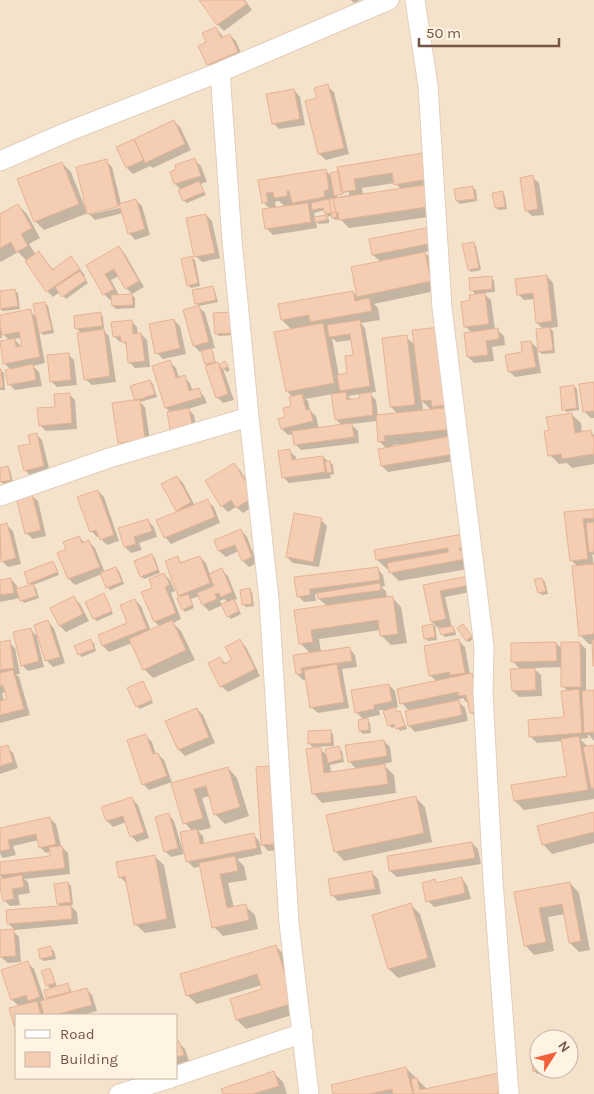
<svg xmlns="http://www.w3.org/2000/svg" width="594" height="1094" viewBox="0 0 594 1094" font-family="Karla,sans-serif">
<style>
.residential{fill:#f5e2cb;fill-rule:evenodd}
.shadow{fill:#0003;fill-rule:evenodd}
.building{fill:#f4cdb3;stroke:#e8b393}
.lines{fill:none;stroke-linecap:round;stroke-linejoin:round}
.minor-casing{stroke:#e3cebc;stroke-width:21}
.minor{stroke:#fff;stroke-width:19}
</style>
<rect width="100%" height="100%" fill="#fdf1dd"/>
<path class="residential" d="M0 0H594V1094H0ZM16 1015H176V1078H16ZM539 1039H569V1069H539Z"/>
<path class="shadow" d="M200 0H245L252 10 224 31 218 25Z
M351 0H360L354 3Z
M216 29 222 35 223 38 230 35 236 41 243 58 214 71 208 64V43Z
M327 86 334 92 349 154 326 160 319 154 318 99Z
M294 90 300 97 305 125 279 129 273 123Z
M174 121 180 127 191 150 153 168 150 166 133 174 127 168Z
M429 153 443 215 349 228 340 219 335 220 332 216 326 217 329 219V223L319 224 316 221 317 228 273 235 266 228 270 209 263 202 259 181 325 170 332 177ZM395 183 401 189 363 195 362 188ZM349 192V195L337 197V194ZM279 201 285 207 276 208 275 202ZM325 210 326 214 328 216 315 218 314 213Z
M195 160 201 166 207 182 200 184 206 195 187 203 184 201 181 190 175 184 172 172Z
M106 161 112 167 121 204 136 200 142 206 150 235 135 240 129 233 123 213 95 220 88 213 44 230 35 221 62 163 71 172 86 210ZM124 204V207L91 214V212Z
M532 177 539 183 544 215 532 216 526 210Z
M473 188 476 190 477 201 460 204 457 201Z
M502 193 505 196 507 209 499 210 496 208Z
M18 205 27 214 40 238 29 244 36 255 39 253 45 259 53 270 71 258 77 264 85 276 84 277 88 283 66 299 60 292 53 297 47 291 27 261 18 252 1 262 0 261V215Z
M206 215 212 221 220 258 202 262 196 256Z
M430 228 440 249 424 252 434 262 440 290 374 304 378 308 380 320 361 323 365 328 376 392 369 393 376 400 378 416 398 414 391 407 383 339 406 337 415 345 441 328 460 460 388 472 382 466 387 449 379 441 377 421 351 424 358 431 359 443 301 450 295 444 294 434 288 435 282 429 293 407V398L287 391 292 330 282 320 279 305 353 292 358 297 352 268 381 262 373 255ZM332 338 337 342 352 340 354 356 349 374 339 376ZM333 394 336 419 342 426 319 429 316 416 310 411 308 401 305 399ZM360 394 361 399 352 400 348 396ZM422 401 432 411H423ZM403 444V446L393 448V445Z
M473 243 476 246 481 270 471 272 469 270Z
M119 248 125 254 144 287 132 294 126 288 119 276 111 280 119 295H132L135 298V308L116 309 113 306V299L110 300 104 294 88 266Z
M192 258 195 260 200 286 191 288 188 285Z
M547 276 553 283 558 327 550 328 553 331 555 353 542 354 537 349 541 373 515 377 509 371 524 353 531 342 539 350 543 329 537 323 535 299 524 300 518 294Z
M491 278 494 280 495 292 483 293 491 300 495 330H497L504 336 505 345 492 347 494 361 474 363 468 357 472 333 466 327 471 302 476 295 472 290Z
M212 288 215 291 218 302 199 306 196 303Z
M15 291 18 293 20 309 3 311 0 309V293Z
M45 303 48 306 54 333 43 335 39 331 45 363 33 366 39 372 42 386 15 390 9 384 11 370 5 364 9 340 1 332 2 338H0V316L30 311 37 318ZM21 338 23 347H21L20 345 14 339Z
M198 306 205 313 215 348 210 349 213 352 216 364 217 363 220 366 227 365 230 370 227 372 223 369 234 400 223 403 217 397 208 366 206 364 202 351 200 352 194 346Z
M100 314 103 317 104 328 102 329 109 336 116 382 92 385 85 379 81 333 77 329Z
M234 316 235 335 219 336 216 333Z
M174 320 180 326 186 354 163 359 157 353Z
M131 321 137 327 138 335 141 334 147 340 150 367 135 368 129 362 128 347 123 342H120L114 336Z
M68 354 74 360 77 385 57 387 51 381Z
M170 362 176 368 179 378 184 377 190 383 193 392 198 390 204 396 207 403 188 409 194 415 198 437 166 408 154 367Z
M1 370 4 373 5 390H0Z
M150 381 153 384 157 397 140 402 145 407 151 446 125 449 119 442 136 401Z
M594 383V418H591L585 412 580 385Z
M574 386 577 389 579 410 566 412 564 409Z
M69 394 75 400 77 429 46 431 40 425Z
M571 414 581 423 582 433 590 431 594 435V464L572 468 567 463 559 464 550 455V431Z
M36 434 42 440 50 472 31 477 25 470 31 444Z
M289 451 296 457V460L323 457 333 465 334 474 330 475 331 478 289 483 283 477Z
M234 464 240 470 260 502 243 513 236 507 228 512 222 506Z
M8 467 10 470 13 482 4 484 1 482 0 469Z
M177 477 183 483 195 506 207 501 214 507 220 523 171 544 165 537 179 512 177 510Z
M98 491 104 497 119 541 107 545 101 539 100 536 97 537 91 531Z
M31 495 38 501 46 536 33 539 26 533Z
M594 510V555L592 554 594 566V666L593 644H589L580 635 578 567 572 561 566 514Z
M321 520 327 526 319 567 293 563 287 557Z
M148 521 154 527 157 537 139 543 142 550 131 553 125 547Z
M7 525 13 531 21 564 8 567 2 561 0 554V526Z
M241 530 247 537 257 563 249 567 243 561 239 551 226 557 219 551 215 540Z
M463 535 474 568 399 581 390 572 389 568 387 569 377 560Z
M79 537 85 543 89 542 95 548 105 573 116 568 119 571 124 584 110 590 107 587 102 574 75 585 69 579Z
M152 556 155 558 160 573 144 579 141 576Z
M200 557 206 563 210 575 221 570 228 576 237 599 234 600 236 603 241 614 231 619 228 616 223 605 209 611 203 605 199 596 191 599 194 608 185 612 183 609 182 598 179 595 177 558 183 564ZM224 599 228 602 222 605 220 601Z
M53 562 55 565 59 575 33 585 36 588 39 598 24 603 20 598 0 602V581L11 579 17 586 18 590 32 585 30 583Z
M377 568 383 575 385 586 381 587 386 591 387 598 392 597 401 607 407 643 391 645 382 636 381 630 319 639 321 652 349 648 355 655 357 667 342 669 349 708 318 713 311 707 307 679 303 680 297 674 295 656 311 654 301 644 327 606 319 599V594H315L316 601 304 602 298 596 296 578Z
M164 574 170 580 175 591 171 593 181 619 173 623 181 631 195 660 153 678 144 669 132 643 109 652 103 646 99 636 129 624 135 600 141 606 151 631 160 627 155 622 143 593 154 588Z
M467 577 475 591 445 597 452 628 455 630 456 635 445 637 442 634 440 627 438 628 432 622 425 586Z
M542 579 545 582 548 594 542 595 539 592Z
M249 590 252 592 254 606 246 607 243 604Z
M74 598 80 604 89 621 66 632 60 626Z
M106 598 113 614 97 621 94 619Z
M48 622 54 628 65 663 53 667 46 660Z
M435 625 437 640 428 641 425 638 423 627Z
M465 628 473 639 469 642 466 640Z
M30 629 38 637 37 638 44 667 28 671 22 665Z
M91 641 94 643 96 651 82 657 79 654Z
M240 641 246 647 260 676 228 692 221 686 220 658 226 664 234 660Z
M459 641 465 647 470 675H471L478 681 477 719 471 712 469 701 466 702 463 698 457 700 465 708 468 721 415 732 409 726 406 712H410L402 703 437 682 430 675Z
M9 642 15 648 20 674H16L19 677 30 715 0 723V643ZM7 692 9 700 4 701 2 693Z
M556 643 562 649 580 643 586 649V692L594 691V741L588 734V738L580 739 588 747 594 746V799L524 810 515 801 568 777 562 741 537 743 531 737 565 718 568 692 563 686 562 667 533 668 541 675 542 696 519 697 513 691 521 670 513 662Z
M142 682 145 685 153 703 140 709 137 706Z
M389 685 395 691 398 707 394 708 398 713 399 712 402 715 407 729 400 731 396 726 392 728 389 725 384 710H379L380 715 365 718 370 723 371 733 363 734 360 731 359 721 364 720 356 712Z
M197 709 203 715 215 743 185 756 179 750 167 722Z
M330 731 333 734 334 746 312 747 310 744Z
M145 735 152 742 156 755 158 754 164 760 172 782 149 790 143 784Z
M384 741 390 747 392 762 383 764 394 775 396 793 322 803 313 793 320 749 328 756 339 748 342 751 344 762 330 765 331 773 357 770 349 761Z
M7 747 13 753 18 768 0 774V749Z
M228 768 237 778 249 816 225 824 215 814 210 796 202 798 211 828 198 831 203 836 204 844 253 834 259 841 262 854 237 859 244 866 247 880 228 883 234 908 245 906 255 915 258 929 223 936 214 927 201 866 194 868 188 862 192 831 185 823 173 784Z
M269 768 280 850 268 851 262 844Z
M416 798 425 807 432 842 344 861 335 851Z
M132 799 138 805 149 838 137 842 131 836 126 822 113 827 107 821Z
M168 814 174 821 184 854 171 857 165 851Z
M594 814V843L552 854 543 844Z
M49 818 56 824 61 846 68 853 70 874 24 879 28 882 30 893 18 895 20 905 10 906 4 900 0 880 3 879 0 876V863L51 857 50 852 46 853 40 847 39 840 13 846 16 855 3 858 0 854V830Z
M472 843 478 849 481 864 397 877 390 871 388 857Z
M154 856 164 865 176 928 145 933 135 924 128 885 120 877Z
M372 873 378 879 381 894 338 901 332 895Z
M461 878 467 885 471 899 434 907 428 901 435 881 438 884Z
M68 883 71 886 73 905H70L77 912 78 924 15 930 9 924 61 907 58 904Z
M570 883 579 893 590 950 579 952 570 943 565 914 548 917 554 951 534 955 525 945 516 893Z
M411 905 420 914 436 967 398 978 389 969Z
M13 931 19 937 21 962 8 963 1 957 0 932Z
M276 946 285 956 302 1012 246 1029 237 1020 263 990 262 985 197 1004 187 995Z
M51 948 54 951 56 959 44 961 41 959Z
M28 963 34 969 45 1001 49 1000 47 998 51 989 47 985 49 970 52 973 57 987 68 985 70 988 72 993 86 989 92 995 97 1011 82 1015H16V1027L11 1009 20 1007 12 1000 3 971Z
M176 1043H179L185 1049 189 1061 176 1065Z
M539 1050V1069H550V1072L537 1074 534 1071Z
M406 1068 426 1088V1090L499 1074 510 1094H334Z
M274 1073 283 1082 287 1094H224Z"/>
<path class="building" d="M199 0H244L247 4 217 25Z
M216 27 221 38 230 34 238 52 207 65 198 46 206 42 202 33Z
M328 84 344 148 318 154 305 101 317 98 314 88Z
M294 89 300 119 272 124 266 94Z
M174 120 185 144 145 163 134 139Z
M134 139 144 160 126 168 116 147Z
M429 152 434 178 394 185 392 173 354 179 356 190 341 192 337 167Z
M195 158 201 176 174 184 170 172 176 169 175 165Z
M107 159 118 207 87 214 76 167Z
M62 162 79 204 34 222 17 179Z
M326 169 329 189 324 191 325 197 292 203 289 191H287V196L274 198 273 192 266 193 268 202 262 203 258 180Z
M339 171 343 194 334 196 330 173Z
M533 175 538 209 525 211 520 178Z
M199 181 204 192 183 201 178 190Z
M431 184 434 206 339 220 338 212 331 213 329 199Z
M473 186 475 199 456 201 454 189Z
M503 191 505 207 495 208 492 193Z
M333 198 337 217 332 218 331 213 325 214 323 208 312 210 311 203Z
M136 199 145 229 128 234 119 204Z
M308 203 311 222 265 229 262 209Z
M18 204 32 228 21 234 28 246 16 252 11 242 0 248V214Z
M206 214 215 253 194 257 186 218Z
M326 215 327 220 315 222 314 217Z
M431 227 434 243 372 255 369 239Z
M474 242 479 268 468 270 462 244Z
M119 246 139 281 125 289 114 269 105 274 114 289 103 295 86 265Z
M39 251 52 270 71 256 80 269 46 292 25 261Z
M425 252 431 281 357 297 351 267Z
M192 256 198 283 187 286 181 259Z
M80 271 86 280 62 297 55 287Z
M547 275 552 321 536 323 533 293 517 295 515 279Z
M492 276V289L470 291 469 278Z
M213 286 216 300 195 304 192 290Z
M15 289 18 306 0 309V291Z
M353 291 355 301 369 298 372 311 310 322 309 315 281 320 278 304Z
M485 293 489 324 464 327 461 302 470 300 469 295Z
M132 294 133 305 112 306 111 295Z
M45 302 52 330 39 333 33 304Z
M199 305 209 342 193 346 183 310Z
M31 309 40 357 3 364 0 341 15 338 16 347 22 346 19 332 2 335 0 326V315Z
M101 312 102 326 75 329 74 316Z
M231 312 233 333 215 334 213 313Z
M174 319 180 348 155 354 149 324Z
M132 320 133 334 141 333 145 361 128 363 126 342H121L120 336 113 337 111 322Z
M360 320 370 386 340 391 337 375 347 373 345 356 353 355 350 334 329 337 327 325Z
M323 323 334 383 286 392 274 332Z
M442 327 451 404 432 407 431 400 421 401 412 330Z
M550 327 553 350 538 352 536 329Z
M498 328 499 339 486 341 488 355 467 357 464 333Z
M104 329 110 376 84 380 77 333Z
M407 335 415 405 390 407 382 338Z
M531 341 536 367 508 372 505 355 522 352 521 342Z
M211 348 215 362 205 364 201 351Z
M69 353 71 380 50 382 47 355Z
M170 360 176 378 185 375 189 391 199 388 202 397 165 408 152 366Z
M225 361 228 366 223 370 219 365Z
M218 362 228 394 216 398 205 366Z
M33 364 36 380 8 385 5 370Z
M0 369H1L3 387 0 388Z
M150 380 155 394 135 401 130 386Z
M594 382V411L583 412 579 384Z
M574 385 577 408 562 410 560 387Z
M346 392 347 400 360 398 359 394 371 392 373 415 335 420 331 394Z
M70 393 72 423 39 426 37 408 55 407 54 394Z
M302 394 306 410 310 409 313 421 281 429 278 419 285 417 283 408 291 406 289 397Z
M140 399 145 440 118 443 112 403Z
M452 407 454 429 384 436 385 441 378 442 376 415Z
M189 408 193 431 171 435 167 412Z
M572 413 575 433 591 430 592 436H594V454L562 459 561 454 548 456 544 431 549 430 546 417Z
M352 423 354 437 294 445 292 431Z
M37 433 44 466 24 471 18 446 30 444 28 435Z
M451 436 454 454 381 466 378 449Z
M290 449 292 460 323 456 325 472 282 478 278 451Z
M330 461 332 472 327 473 325 462Z
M234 463 255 496 236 508 231 500 221 507 205 481Z
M8 466 11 480 0 482V468Z
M177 476 191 502 176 511 161 484Z
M98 490 114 535 100 540 96 530 90 532 77 497Z
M32 494 41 530 25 534 16 497Z
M208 499 215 517 164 538 156 520Z
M594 509V518L583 519 588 559 570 561 564 512Z
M294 513 322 518 313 562 286 557Z
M148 519 152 531 134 537 136 544 124 547 118 528Z
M594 522V552H589L586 523Z
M7 523 16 558 1 562 0 525Z
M241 529 252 557 242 561 235 545 218 551 214 540Z
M463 534 466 547 459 548 460 551 464 550 466 559 389 573 387 563 448 552V548L376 560 374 550Z
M79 536 82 543 89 540 100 567 68 579 57 553 66 549 63 542Z
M152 554 158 570 140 577 134 561Z
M178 556 180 563 200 556 210 583 178 596 165 561Z
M53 561 58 572 28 584 24 572Z
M594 564V634L579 636 572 566Z
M116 567 122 582 106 588 100 573Z
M378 567 380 580 310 589V595L297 597 294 577Z
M222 568 232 592 221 597 219 593 215 594 217 599 202 605 197 593 214 586 209 574Z
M164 573 170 585 165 587 176 613 154 622 141 592 152 588 149 579Z
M468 576 469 585 440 591 446 619 431 622 423 585Z
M11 578 14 593 0 595V580Z
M542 578 546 591 538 593 534 579Z
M380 583 381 590 318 599 317 593Z
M33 584 37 596 20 601 16 589Z
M250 588 252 604 242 605 240 590Z
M104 593 112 611 93 619 85 602Z
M188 594 193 605 182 610 177 598Z
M74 596 83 614 59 626 50 608Z
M393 596 398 634 380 636 378 620 311 630 313 642 299 644 294 610Z
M135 599 147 628 102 646 98 635 127 623 120 605Z
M234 599 239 611 227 617 221 604Z
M48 620 60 657 45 661 34 625Z
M172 620 186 650 143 670 129 639Z
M433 624 435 637 424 639 422 626Z
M463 624 472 636 466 641 457 628Z
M453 626 454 632 441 635 439 628Z
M31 628 39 661 21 666 13 632Z
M91 639 94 649 78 655 74 646Z
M240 639 255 669 220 687 208 663 220 657 224 664 232 660 225 647Z
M459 639 465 673 450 675 449 672 429 676 424 646Z
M10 640 14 668 0 670V642Z
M592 640H594V666H593Z
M556 642 557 661 511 662V643Z
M561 642H580L581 687H561Z
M350 647 352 661 301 668 302 674H296L293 655Z
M337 664 344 702 310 708 304 670Z
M535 668 536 690 512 691 510 669Z
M13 670 24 709 0 715V701L7 699 3 685 0 686V673Z
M472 673 480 711 470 713 466 695 459 696 458 692 400 704 397 689Z
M143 681 152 700 136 707 127 688Z
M389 684 392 701 374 705V709L355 713 351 690Z
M579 689 582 733 529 737 528 720 564 717 561 691Z
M594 690V732L584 733 582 691Z
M459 700 462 715 408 726 405 711Z
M395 707 397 712 400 711 405 726 396 729 394 724 388 726 383 711Z
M197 708 209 737 178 750 165 721Z
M368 718 369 730 359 731 358 720Z
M331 730V743L308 744V731Z
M146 734 153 754 158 753 167 776 142 785 127 740Z
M579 736 588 790 514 801 511 785 567 776 561 739Z
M384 740 387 756 348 762 345 745Z
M8 745 13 762 0 766V747Z
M594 745V788H591L583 747Z
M339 746 342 759 328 763 325 749Z
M321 747 324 773 385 764 388 784 312 794 306 749Z
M270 766 275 844 261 845 256 767Z
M228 767 240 807 214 815 206 786 194 789 203 818 183 824 171 783Z
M416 796 424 833 334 852 326 815Z
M132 797 144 832 130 837 123 816 106 821 101 807Z
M594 812V832L542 845 537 826Z
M169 813 178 848 164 852 155 817Z
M50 817 56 844 39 848 36 834 8 840 10 849 0 851V828Z
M197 829 200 844 254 833 257 848 186 862 180 832Z
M472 842 475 858 389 871 387 856Z
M62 846 65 868 0 875V862L50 856 49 847Z
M155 855 167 919 134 925 125 876 119 878 116 862Z
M235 856 238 871 220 874 227 908 246 904 249 920 212 928 199 863Z
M372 871 375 889 331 896 328 879Z
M22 875 24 887 12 889 14 899 3 901 0 887V879Z
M462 877 465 893 426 902 422 883 435 879 436 883Z
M68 882 71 902 57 904 54 884Z
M570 882 581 941 569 943 562 904 539 908 546 942 524 946 514 892Z
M411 903 428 958 388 969 372 915Z
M71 905 72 919 7 924 6 910Z
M14 929 16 956 0 957V930Z
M276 945 294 1003 236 1020 230 999 262 989 257 974 186 996 180 974Z
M51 946 53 956 40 959 38 949Z
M28 961 40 997 28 1001 26 995 11 1000 1 970Z
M50 968 55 983 46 986 41 971Z
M68 983 70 992 46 998 44 990Z
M87 988 92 1005 55 1015H44L40 1001Z
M37 1001 41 1015H16V1026H14L9 1008Z
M179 1041 184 1055 176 1057V1042Z
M539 1048V1069L548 1070 533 1071 530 1049Z
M406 1067 413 1094H393L392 1089 370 1094H333L331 1085Z
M274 1071 279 1086 253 1094H223L221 1089Z
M499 1073 503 1092 495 1094H414L411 1079 417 1078 420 1090Z"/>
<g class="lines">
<g class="minor-casing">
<path id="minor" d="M415 0 428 86 442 308 484 647 483 693 493 881 509 1094
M220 72 232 240 249 417 269 599 289 923 309 1094
M0 161 67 132 220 72 389 0
M0 496 109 458 249 417
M176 1076 303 1033
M119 1094 171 1078"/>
</g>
<use href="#minor" class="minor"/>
</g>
<rect x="15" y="1014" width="162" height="65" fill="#fff4e4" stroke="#c7b4a4"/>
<rect x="25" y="1030" width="25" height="8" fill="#ffffff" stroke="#c7b4a4"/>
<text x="60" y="1039" font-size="15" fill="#745545">Road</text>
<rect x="25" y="1052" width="25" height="15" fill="#f4cdb3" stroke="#c7b4a4"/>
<text x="60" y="1064" font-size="15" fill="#745545">Building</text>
<g transform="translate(554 1054) rotate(54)"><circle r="24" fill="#fff4e4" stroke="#c7b4a4"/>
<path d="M0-4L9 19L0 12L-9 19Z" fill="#ef623a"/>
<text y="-8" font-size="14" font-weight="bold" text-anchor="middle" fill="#745545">N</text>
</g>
<path d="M419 38v8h140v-8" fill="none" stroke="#745545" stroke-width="2.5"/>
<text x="426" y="38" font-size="15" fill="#745545" stroke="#fff4e4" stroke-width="4" paint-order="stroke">50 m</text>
</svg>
